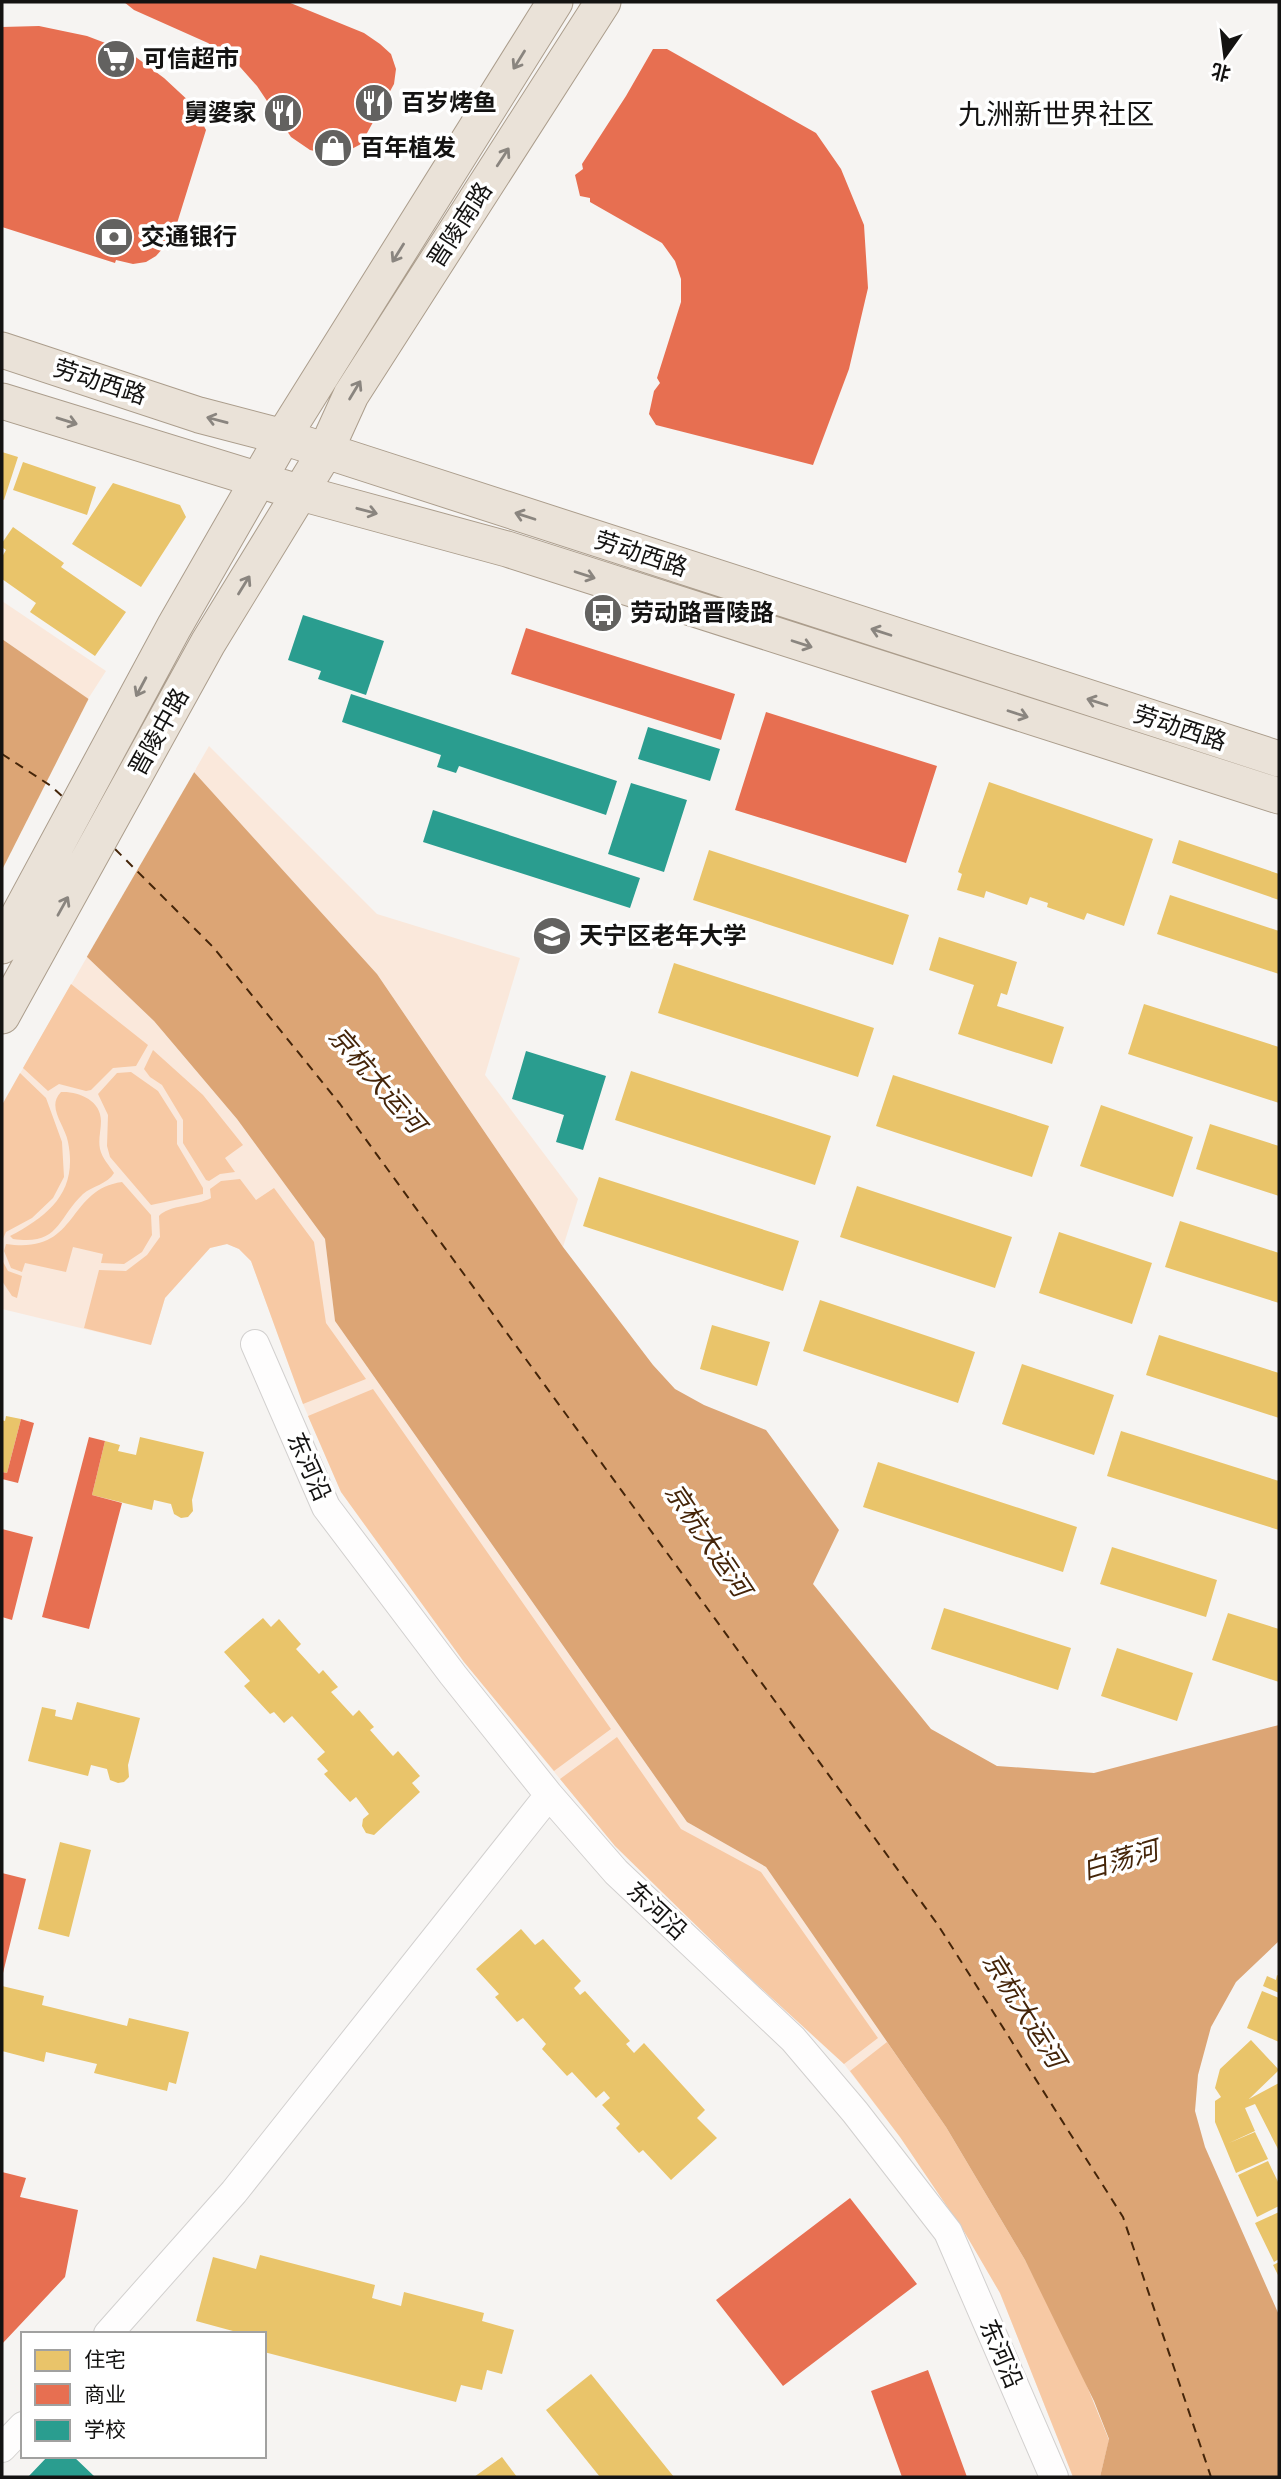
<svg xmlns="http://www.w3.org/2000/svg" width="1281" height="2479" viewBox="0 0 1281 2479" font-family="Mulish,'Noto Sans SC',sans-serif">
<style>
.green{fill:#fae8db}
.forest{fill:#f7c9a4}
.water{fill:#dca575}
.pier{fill:#f6f4f2}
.homes{fill:#e9c46a}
.shops{fill:#e76f51}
.schools{fill:#2a9d8f}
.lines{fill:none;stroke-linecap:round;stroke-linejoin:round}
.ferry{stroke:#452509;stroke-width:2;stroke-dasharray:9 7;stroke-linecap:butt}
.minor-casing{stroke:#d2d0cf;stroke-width:30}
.major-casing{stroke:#ab9d8c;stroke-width:37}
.minor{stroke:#fefdfd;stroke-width:28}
.major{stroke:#eae2d8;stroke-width:35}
.oneway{stroke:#8a857f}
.labels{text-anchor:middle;stroke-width:7;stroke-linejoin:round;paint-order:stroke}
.poi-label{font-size:24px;font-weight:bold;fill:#141312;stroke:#fff;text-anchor:start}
.street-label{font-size:24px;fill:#141312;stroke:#fff}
.water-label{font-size:26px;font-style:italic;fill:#452509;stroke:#fff}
.quarter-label{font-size:28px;fill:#141312;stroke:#fff}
</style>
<rect width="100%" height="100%" fill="#f6f4f2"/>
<path class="green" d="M2 601 106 671 88 699 2 639Z
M209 746 377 914 520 958 485 1075 578 1199 563 1247 377 974 194 772Z
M87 957 154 1021 237 1119 325 1239 335 1321 687 1822 766 1867 946 2127 1100 2477H1073L1000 2293 965 2233 900 2137 844 2064 749 1977 615 1846 464 1662 341 1492 303 1404 251 1261 239 1249 227 1244 210 1248 165 1298 151 1345 2 1309V1105Z"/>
<path class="forest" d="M71 984 148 1045 136 1066 113 1068 91 1090 86 1091 59 1084 48 1091 23 1068Z
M153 1050 203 1095 243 1145 225 1158 235 1172 220 1174 209 1181 206 1180 183 1143V1120L162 1085 150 1077 144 1069Z
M131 1072 158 1091 177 1121V1144L203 1188V1194L151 1205 110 1157 107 1146 108 1115 98 1094 117 1073Z
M20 1073 46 1098 62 1142 64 1177 53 1198 32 1218 6 1232 2 1241V1105Z
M61 1092C78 1091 101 1100 101 1121 101 1130 98 1140 100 1149 102 1158 109 1165 114 1173 108 1184 92 1186 83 1194 57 1219 59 1246 13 1239L10 1236C50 1215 78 1191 68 1142 65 1125 46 1107 61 1092Z
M240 1179 256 1200 274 1188 314 1242 326 1323 366 1379 303 1404 251 1261 239 1249 227 1244 210 1248 165 1298 151 1345 84 1328 99 1270 126 1271 147 1255 160 1237 159 1216C168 1205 197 1206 211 1198L210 1189 221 1181Z
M122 1182 151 1215 152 1235 142 1252 124 1264 101 1263 103 1254 73 1247 66 1272 25 1263 22 1272 11 1268 4 1251 6 1244C80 1255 65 1190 122 1182Z
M2 1260 8 1271 22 1276 17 1298 12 1296 2 1281Z
M373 1389 611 1729 554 1771 464 1662 341 1492 308 1416Z
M617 1737 681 1829 761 1872 878 2038 844 2064 749 1977 615 1846 560 1779Z
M887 2042 946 2127 1025 2260 1078 2364 1109 2440 1100 2477H1073L1000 2293 965 2233 900 2137 850 2071Z"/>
<path class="water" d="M2 639 194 772 377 974 563 1247 653 1365 675 1389 704 1405 766 1430 839 1530 813 1584 931 1729 997 1766 1094 1773 1279 1725V1941L1236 1982 1211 2027 1198 2075 1195 2111 1205 2147 1279 2315V2477H1100L1109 2439 1094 2401 1025 2260 946 2127 766 1867 687 1822 335 1321 325 1239 237 1119 154 1021 87 957 2 886Z"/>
<path class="pier" d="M90 696 196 769 85 960 2 890V870Z"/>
<path class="homes" d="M2 452 18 457 4 500 2 499Z
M23 462 96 487 87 515 13 490Z
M113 483 180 505 186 517 141 587 72 544Z
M13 527 64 563 61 567 126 612 95 656 30 612 36 603 2 579V557L6 550 2 547V543Z
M989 782 1153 839 1124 926 1087 913 1084 920 1047 907 1048 903 1030 897 1027 905 986 891 984 898 957 890 962 874 958 872Z
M1179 840 1279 874V900L1172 863Z
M709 850 909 915 893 965 693 900Z
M1170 895 1279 931V974L1157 934Z
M939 937 1017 962 1007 995 1001 993 997 1006 1064 1027 1052 1064 958 1034 974 985 929 970Z
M674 963 874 1028 858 1077 658 1013Z
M1144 1004 1279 1047V1103L1128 1054Z
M631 1071 831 1136 815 1185 615 1120Z
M893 1075 1049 1126 1032 1177 876 1126Z
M1101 1105 1193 1137 1173 1197 1080 1166Z
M1210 1124 1279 1146V1196L1196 1169Z
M599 1177 799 1241 783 1291 583 1226Z
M857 1186 1012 1237 995 1288 840 1237Z
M1180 1221 1279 1253V1303L1165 1267Z
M1059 1232 1152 1263 1132 1324 1039 1293Z
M820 1300 975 1352 958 1403 803 1351Z
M712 1325 770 1342 757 1386 700 1369Z
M1159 1335 1279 1373V1418L1146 1375Z
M1022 1364 1114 1395 1094 1455 1002 1424Z
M6 1416 21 1419 7 1473 2 1472V1420L5 1421Z
M1121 1431 1279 1481V1530L1107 1476Z
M140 1437 204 1452 192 1500 193 1511 188 1517 181 1518 174 1514 171 1504 154 1500 152 1510 92 1495 105 1441 120 1445 118 1451 136 1455Z
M878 1462 1077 1527 1063 1572 863 1507Z
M1112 1547 1217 1580 1206 1617 1100 1584Z
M944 1608 1071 1648 1058 1690 931 1649Z
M1228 1613 1279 1629V1682L1212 1660Z
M263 1618 271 1627 279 1619 301 1644 296 1649 319 1674 323 1670 338 1687 331 1692 353 1716 359 1710 374 1727 370 1730 393 1756 398 1751 420 1776 412 1783 420 1792 374 1835 366 1833 362 1826 363 1819 369 1814 356 1797 350 1802 324 1774 328 1771 317 1759 325 1752 292 1716 284 1723 274 1712 270 1714 244 1686 250 1681 224 1652Z
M1117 1648 1193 1673 1177 1721 1101 1696Z
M77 1702 140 1718 128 1765 129 1777 124 1782 118 1783 110 1780 107 1769 91 1765 88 1776 28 1761 42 1707 56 1710 55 1716 72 1720Z
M60 1842 91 1850 69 1937 38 1929Z
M521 1929 535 1945 543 1939 581 1981 574 1988 580 1995 585 1991 630 2041 626 2044 634 2053 644 2043 705 2110 697 2118 717 2138 671 2180 643 2150 639 2153 616 2128 620 2124 602 2105 610 2098 604 2091 596 2098 572 2072 567 2076 542 2049 546 2044 523 2018 517 2022 495 1997 499 1994 476 1969Z
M1277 1975 1279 1976V1993L1263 1986 1267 1976 1276 1980Z
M2 1986 44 1996 42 2005 127 2026 129 2018 189 2032 176 2084 169 2082 167 2091 94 2073 97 2064 46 2052 44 2062 2 2051Z
M1262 1991 1279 1998V2042L1247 2028Z
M1251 2040 1279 2070 1249 2099 1279 2083V2151L1255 2104 1245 2108 1255 2131 1229 2143 1255 2132 1268 2159 1236 2173 1215 2122V2101L1221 2097 1215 2088 1220 2069Z
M1268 2161 1279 2184V2206L1257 2217 1238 2175Z
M1279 2212V2259L1274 2262 1255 2223Z
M260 2255 375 2285 372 2298 401 2306 404 2292 484 2313 482 2321 514 2330 502 2374 487 2370 482 2390 461 2385 456 2402 264 2352V2334H244L196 2321 213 2257 256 2269Z
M1279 2262V2277L1273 2265Z
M591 2374 674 2477H600L546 2410Z
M502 2457 517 2477H474Z"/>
<path class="shops" d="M124 2H288L364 33 380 44 391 54 396 69 394 84 361 144 346 152 332 155 310 150 291 137 257 86 233 59 208 43 134 10Z
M39 26 87 36 129 52 164 78 192 104 206 130 169 249 164 247 156 256 146 262 133 264 116 260 115 263 2 227V27Z
M653 49H667L816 133 841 169 864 225 868 288 849 369 813 465 656 425 649 414 654 391 660 383 657 378 681 302V279L675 261 662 243 590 202V198L580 196 575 175 583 169 582 164 626 96Z
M526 628 735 694 721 740 511 674Z
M766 712 937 766 906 863 735 810Z
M21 1419 34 1423 18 1483 2 1479V1472L7 1473Z
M89 1437 105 1441 92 1495 122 1503 89 1629 42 1617Z
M2 1529 33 1537 12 1620 2 1617Z
M2 1873 26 1879 3 1973H2Z
M2 2172 26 2178 20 2197 78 2210 65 2277 2 2344Z
M850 2198 917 2284 783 2386 716 2300Z
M928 2370 967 2477H902L871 2391Z"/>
<path class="schools" d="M303 615 384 641 366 695 318 679 321 671 288 660Z
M351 694 617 781 606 815 459 766 456 773 437 767 441 755 342 722Z
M648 727 720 749 710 781 638 759Z
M631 783 687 800 664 872 608 854Z
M433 810 640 878 630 908 423 842Z
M526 1051 606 1076 583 1150 556 1142 564 1115 512 1099Z
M48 2456H73L95 2477H28Z"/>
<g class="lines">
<path class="ferry" d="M2 754 51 786 64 798
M115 849 213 947 340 1104 938 1925 1123 2217 1211 2477"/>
<g class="minor-casing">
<path id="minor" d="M255 1344 326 1507 453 1675 549 1795 616 1872 793 2039 855 2112 948 2232 1054 2477
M108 2334 234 2192 549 1795
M2 2448 23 2426"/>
</g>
<g class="major-casing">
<path id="major" d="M2 350 199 415 283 437 1279 759
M2 401 301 493 507 549 1279 796
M2 946 174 627 283 437 555 2
M2 1016 208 643 325 452 351 395 603 2"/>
</g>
<use href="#minor" class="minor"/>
<use href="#major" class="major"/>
</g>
<defs><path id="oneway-shaft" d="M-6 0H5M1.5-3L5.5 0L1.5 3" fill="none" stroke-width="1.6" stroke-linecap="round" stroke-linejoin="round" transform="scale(1.75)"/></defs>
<g class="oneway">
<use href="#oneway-shaft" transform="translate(519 60) rotate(122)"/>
<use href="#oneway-shaft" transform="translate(503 157) rotate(-57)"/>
<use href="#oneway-shaft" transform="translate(398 253) rotate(122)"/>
<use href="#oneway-shaft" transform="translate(355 390) rotate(-59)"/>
<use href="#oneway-shaft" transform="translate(217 420) rotate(-165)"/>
<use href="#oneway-shaft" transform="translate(67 421) rotate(17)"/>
<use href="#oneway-shaft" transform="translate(367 511) rotate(15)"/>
<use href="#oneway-shaft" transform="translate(525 516) rotate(-162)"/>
<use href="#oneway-shaft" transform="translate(585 575) rotate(18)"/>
<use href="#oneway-shaft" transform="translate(244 585) rotate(-58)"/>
<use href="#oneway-shaft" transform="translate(881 632) rotate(-162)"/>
<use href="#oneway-shaft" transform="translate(802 644) rotate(18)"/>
<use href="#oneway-shaft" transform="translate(141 687) rotate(118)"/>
<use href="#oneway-shaft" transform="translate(1097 702) rotate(-162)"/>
<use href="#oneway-shaft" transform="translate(1018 714) rotate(18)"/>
<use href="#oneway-shaft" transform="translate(63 906) rotate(-61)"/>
</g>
<defs>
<g id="supermarket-disc" transform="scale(2.0125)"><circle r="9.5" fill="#636260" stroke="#fff"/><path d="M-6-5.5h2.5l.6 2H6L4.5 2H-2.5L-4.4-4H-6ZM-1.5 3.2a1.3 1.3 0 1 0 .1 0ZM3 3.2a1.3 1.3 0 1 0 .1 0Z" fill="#fff"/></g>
<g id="restaurant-disc" transform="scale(2.0125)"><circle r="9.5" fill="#636260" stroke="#fff"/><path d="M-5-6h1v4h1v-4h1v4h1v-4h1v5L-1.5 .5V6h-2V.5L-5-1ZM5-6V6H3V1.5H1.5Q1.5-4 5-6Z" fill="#fff"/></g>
<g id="shop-disc" transform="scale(2.0125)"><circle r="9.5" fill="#636260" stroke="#fff"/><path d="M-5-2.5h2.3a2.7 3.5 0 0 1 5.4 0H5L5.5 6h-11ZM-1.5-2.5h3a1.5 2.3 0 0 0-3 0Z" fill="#fff"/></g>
<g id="bank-disc" transform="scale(2.0125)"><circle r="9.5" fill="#636260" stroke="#fff"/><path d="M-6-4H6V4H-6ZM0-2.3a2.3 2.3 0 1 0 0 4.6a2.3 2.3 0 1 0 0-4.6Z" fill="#fff"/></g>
<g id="bus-disc" transform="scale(2.0125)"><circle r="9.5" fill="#636260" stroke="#fff"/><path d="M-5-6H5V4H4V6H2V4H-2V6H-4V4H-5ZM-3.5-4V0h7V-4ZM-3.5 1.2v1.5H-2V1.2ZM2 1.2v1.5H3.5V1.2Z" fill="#fff"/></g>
<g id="school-disc" transform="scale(2.0125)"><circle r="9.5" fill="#636260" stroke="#fff"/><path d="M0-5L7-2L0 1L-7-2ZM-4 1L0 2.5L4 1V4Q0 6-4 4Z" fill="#fff"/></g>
</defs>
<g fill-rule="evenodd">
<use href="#supermarket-disc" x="116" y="59"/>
<use href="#restaurant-disc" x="374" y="103"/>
<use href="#restaurant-disc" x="283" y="113"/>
<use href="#shop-disc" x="333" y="148"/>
<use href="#bank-disc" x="114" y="237"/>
<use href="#bus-disc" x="603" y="613"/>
<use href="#school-disc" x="552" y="936"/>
</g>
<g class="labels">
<g class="poi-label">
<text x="143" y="67">可信超市</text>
<text x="401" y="111">百岁烤鱼</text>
<text x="256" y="121" text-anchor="end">舅婆家</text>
<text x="360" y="156">百年植发</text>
<text x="141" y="245">交通银行</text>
<text x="630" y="621">劳动路晋陵路</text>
<text x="579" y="944">天宁区老年大学</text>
</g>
<g class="street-label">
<text transform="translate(460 225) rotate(-57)" y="8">晋陵南路</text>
<text transform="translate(100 382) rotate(18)" y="8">劳动西路</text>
<text transform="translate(641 554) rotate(18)" y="8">劳动西路</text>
<text transform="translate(1180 728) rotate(18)" y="8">劳动西路</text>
<text transform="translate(159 732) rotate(-61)" y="8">晋陵中路</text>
<text transform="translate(309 1467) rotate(66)" y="8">东河沿</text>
<text transform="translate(657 1911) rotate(43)" y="8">东河沿</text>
<text transform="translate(1001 2354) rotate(67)" y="8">东河沿</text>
</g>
<g class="water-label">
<text transform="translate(377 1080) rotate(49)" y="9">京杭大运河</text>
<text transform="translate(708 1540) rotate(56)" y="9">京杭大运河</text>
<text transform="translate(1120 1860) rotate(-16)" y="9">白荡河</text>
<text transform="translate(1024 2010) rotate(58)" y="9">京杭大运河</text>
</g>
<g class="quarter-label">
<text x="1056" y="124">九洲新世界社区</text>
</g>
</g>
<rect width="1281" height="2479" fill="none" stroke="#141312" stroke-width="7"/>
<rect x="21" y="2332" width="245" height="126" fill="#ffffff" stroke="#a1a1a0" stroke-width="2"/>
<rect x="35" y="2350" width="35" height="21" fill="#e9c46a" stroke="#a1a1a0" stroke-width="2"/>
<text x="84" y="2367" font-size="21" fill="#141312">住宅</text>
<rect x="35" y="2384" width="35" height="21" fill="#e76f51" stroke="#a1a1a0" stroke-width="2"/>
<text x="84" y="2402" font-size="21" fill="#141312">商业</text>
<rect x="35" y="2420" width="35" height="21" fill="#2a9d8f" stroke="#a1a1a0" stroke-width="2"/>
<text x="84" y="2437" font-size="21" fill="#141312">学校</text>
<g transform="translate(1225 56) rotate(194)" stroke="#ffffff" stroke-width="5" paint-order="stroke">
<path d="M0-5L12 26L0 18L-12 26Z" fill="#141312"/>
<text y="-10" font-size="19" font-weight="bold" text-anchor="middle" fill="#141312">北</text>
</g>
</svg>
